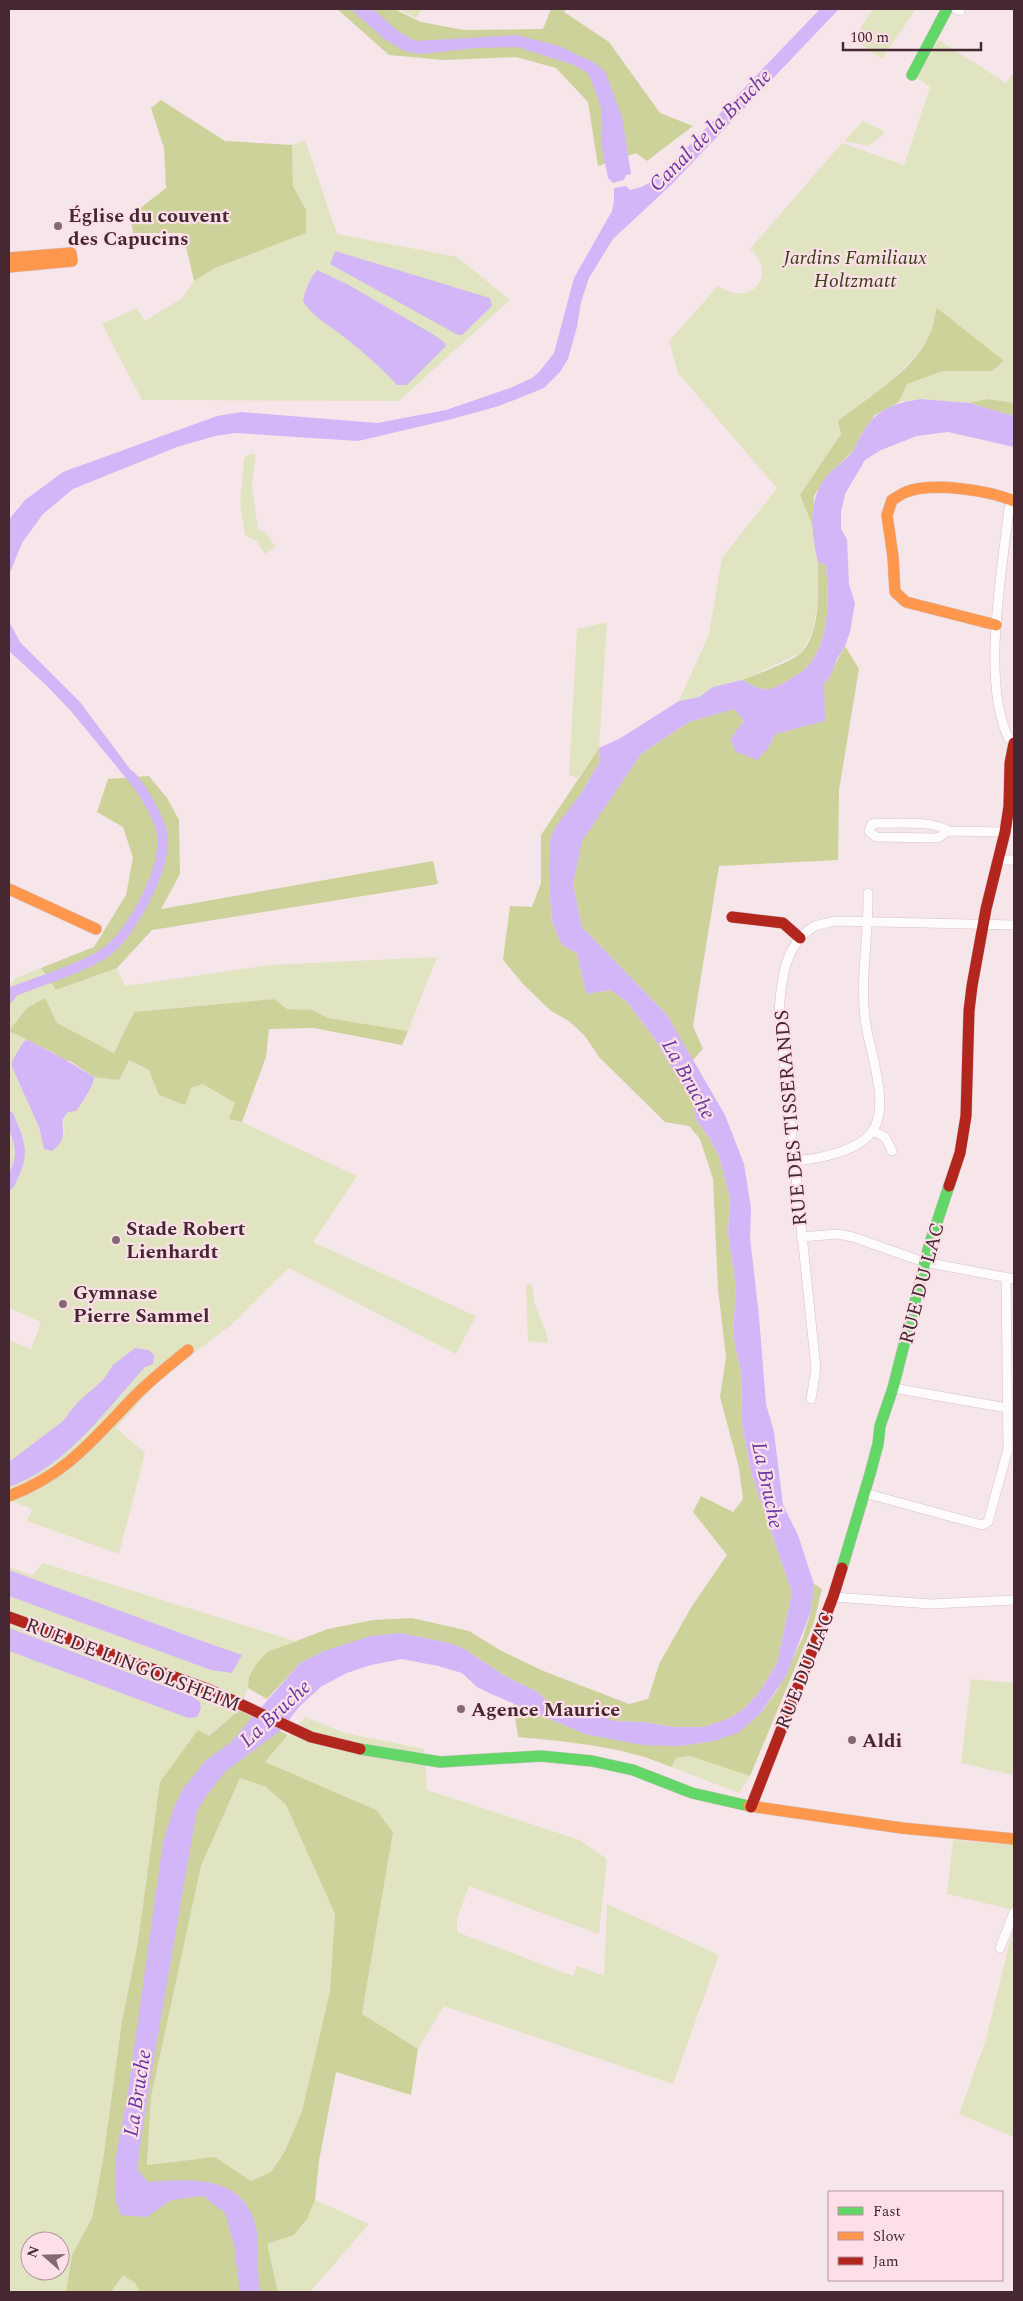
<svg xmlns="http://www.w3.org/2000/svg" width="1023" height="2301" viewBox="0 0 1023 2301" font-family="Spectral,serif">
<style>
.green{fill:#e1e4c1;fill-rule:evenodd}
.forest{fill:#ccd29a;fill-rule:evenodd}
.water{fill:#d2b6f8}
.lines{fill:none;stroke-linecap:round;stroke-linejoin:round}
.canal{stroke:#d2b6f8;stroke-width:10}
.street-casing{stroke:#d6c2c8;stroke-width:10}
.fast-casing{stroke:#d6c2c8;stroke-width:12}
.slow-casing{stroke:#d6c2c8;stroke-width:12}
.jam-casing{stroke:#d6c2c8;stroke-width:12}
.street{stroke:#fefbfc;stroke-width:9}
.fast{stroke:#63d668;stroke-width:11}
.slow{stroke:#ff974d;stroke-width:11}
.jam{stroke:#b3261e;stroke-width:11}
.poi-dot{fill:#836a72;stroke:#fddfe7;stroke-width:2}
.labels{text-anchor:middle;stroke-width:4.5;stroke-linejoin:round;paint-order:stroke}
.poi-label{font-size:20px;font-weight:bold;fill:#452831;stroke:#fddfe7;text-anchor:start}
.park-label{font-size:20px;font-style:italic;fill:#364015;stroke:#fddfe7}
.street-label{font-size:20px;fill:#452831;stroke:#fddfe7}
.water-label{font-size:21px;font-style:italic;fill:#6839a3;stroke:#fddfe7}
</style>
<rect width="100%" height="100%" fill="#f6e6ea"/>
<path class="green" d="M398 9H422L416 18Z
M873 9H916L882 59 853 39Z
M939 40 1006 83 1014 71V403L988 399 969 403 921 399 899 402 907 384 943 371H992L1004 362 937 309 929 338 916 356 841 434 800 495 813 527 818 562 817 605 813 631 801 653 742 680 713 687 699 697 679 701 709 634 722 558 777 488 678 373 669 341 718 286C753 309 778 273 750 249L842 143 904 165 930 87 916 77Z
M863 121 882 130 884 134 869 146 844 141Z
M305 140 337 234 457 257 510 300 399 401 142 400 102 324 137 308 145 321 182 298 194 281 215 268 306 233V210L293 186 292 145Z
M250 453 256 455 252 485 258 530 265 532 276 547 265 554 256 541 245 535 240 504 244 459Z
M607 622 599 748 578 778 569 775 577 629Z
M437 957 408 1031 328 1018 313 1010 287 1009 274 999 134 1012 114 1053 57 1023 9 1031 28 1040 24 1041 12 1061V1067L39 1127 44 1148 48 1151 65 1132 62 1120 68 1112 87 1097 94 1077 119 1080 129 1059 191 1088 203 1084 235 1103 230 1119 242 1122 357 1176 313 1242 476 1316 456 1354 289 1268 231 1325 163 1376 116 1428 145 1453 119 1554 27 1521 32 1509 9 1500V1340L31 1349 41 1322 9 1308V985L16 978 41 968 56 990 117 968 125 986 269 965Z
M529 1284 532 1286 535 1305 546 1332 548 1343 528 1341 526 1286Z
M43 1563 295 1641 267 1652 249 1677 248 1688 239 1710 208 1736 198 1730 138 1942 122 2021 103 2160 92 2218 72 2255 66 2292H9V1567L32 1575ZM30 2241H60V2271H30Z
M971 1679 1014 1683V1775L961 1763Z
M305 1717 345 1733 424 1749 427 1790 580 1840 607 1859 599 1934 469 1886 457 1919V1932L573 1976 577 1966 604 1976 607 1904 719 1955 673 2084 444 2006 418 2049 362 2015 393 1832 265 1762Z
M690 1756 750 1776 739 1793 671 1767 676 1758Z
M240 1778 266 1787 286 1805 335 1914 330 1991 302 2111 285 2151 271 2172 251 2181 215 2157 147 2165 151 2097 201 1866Z
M953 1840 1014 1845V1910L947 1894Z
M1014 1925V2137L959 2114 986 2039Z
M315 2200 369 2224 310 2292H278L266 2244C299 2233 302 2232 315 2200Z
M123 2274 135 2283 140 2292H111Z"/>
<path class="forest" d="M337 9H394L421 22 464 30 543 29 551 9H565L564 12 609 42 660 113 693 126 647 161 636 153 598 166 588 102 556 68 516 57 444 60 389 55Z
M161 100 225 141 292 145 293 186 306 210V233L215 268 194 281 183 233H133L130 216 166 188 164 148 151 108Z
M937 308 1004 361 992 371H943L907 384 899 402 875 415 861 435 854 450 827 476 814 496 813 527 800 495 841 434 838 421C866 399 912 372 928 338 933 329 934 318 937 308Z
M988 399 1014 403V416L969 403Z
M818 562 826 565C829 596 830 636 811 662 806 670 796 676 787 681 768 693 762 691 742 680 755 675 794 661 802 652 822 630 817 590 818 562Z
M845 646 859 669 839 790 838 860 719 866 693 1026 703 1049 692 1061 667 1015 582 927 573 884 581 841 641 754 689 722 734 709 744 721 730 740 737 752 768 748 775 734 824 721V684C833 672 837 659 845 646Z
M599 748 600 761 582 792 549 882 552 922 562 945 577 953 586 994 612 990 627 1002 654 1038 692 1100 696 1120 708 1136 719 1156 730 1198 728 1233 736 1288 733 1335 742 1377 741 1419 751 1472 792 1593 777 1663 760 1691 744 1709 730 1718 704 1727H673L644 1722 614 1721 591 1713 562 1714 536 1691 505 1676 463 1648 449 1643 400 1633 324 1651 300 1663 267 1699 248 1688 249 1677 257 1663 267 1652 328 1629 373 1620 412 1618 469 1631 500 1650 541 1670 629 1704 648 1699 659 1664 692 1606 727 1555 693 1512 701 1496 733 1512 743 1499 739 1468 720 1397 726 1357 718 1289 713 1179 700 1139 689 1126 665 1122 599 1057 585 1036 569 1021 551 1011 523 984 503 960 510 906 532 907 541 883V835Z
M149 776 167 798 179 820 180 874 161 909 433 861 438 884 152 930 117 968 56 990 41 968 94 947 126 895 133 858 123 827 97 812 108 779Z
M45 998 57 1023 114 1053 134 1012 274 999 287 1009 313 1010 328 1018 408 1031 402 1045 314 1028 269 1029 266 1057 242 1122 229 1119 235 1103 203 1084 191 1088 185 1105 159 1095 149 1070 129 1060 119 1080 94 1077 70 1061 62 1060 56 1054 9 1031 27 1008Z
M814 1584 822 1589 814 1622 750 1776 690 1756 676 1758 671 1767C623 1746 569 1742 518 1737L513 1703 585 1734 679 1746 714 1741 760 1714 778 1689 803 1637 811 1611Z
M239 1710 288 1735 265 1762 376 1810 393 1832 362 2014 418 2049 411 2095 336 2072 319 2161 315 2200 307 2219 294 2235 267 2244 278 2292H140L135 2283 123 2275 111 2292H66L72 2255 92 2218 103 2160 122 2021 138 1942 160 1782 198 1730 209 1736ZM240 1778 266 1787 286 1805 335 1914 330 1991 302 2111 285 2151 271 2172 251 2181 215 2157 147 2165 151 2097 201 1866Z"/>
<path class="water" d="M351 9H373L398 31 415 41 517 35 559 46 593 62 605 71 622 117 631 174 626 175 624 180 613 183 608 178 601 144 602 110 590 77 586 72 574 65 517 47 476 48 420 54 404 51 383 38Z
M820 9H839L671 185 613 239 589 278 581 302 577 327 568 359 560 372 544 388 499 406 448 420 358 441 236 433 215 436 177 447 73 489 43 514 22 543 9 575V520L11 517 25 500 63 472 217 416 241 412 377 423 446 410 510 388 532 378 539 372 554 353 574 278 612 211 614 201V188L626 186 630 190C642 188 652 182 662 174Z
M335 251 490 298 492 306 462 335H458L330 264Z
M317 270 349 285 434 335 444 342 446 346 407 385H397C381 367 363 352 344 337 331 326 312 317 303 301 305 290 310 279 317 270Z
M921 399 969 403 1014 416V447L948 432 917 436 881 450 865 460 845 494 841 512V529L847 539 849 584 855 603 850 632 845 646 837 659 831 675 824 684 825 721 775 734 768 748 757 760 736 752 730 739 744 721 734 709 689 722 641 754 582 841 573 884 582 927 667 1015 725 1115 744 1164 751 1208 750 1238 759 1316 766 1404 774 1432 783 1505 798 1535 814 1584 811 1611 786 1676 760 1714 738 1733 714 1741 678 1746 642 1745 585 1734 489 1693 477 1687 462 1673 438 1666 402 1659 371 1665 347 1673 322 1686 299 1707 281 1730 225 1772 207 1795 197 1811 192 1838 149 2087 137 2169 148 2182C191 2179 244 2174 256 2227 261 2248 255 2271 261 2292H240L234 2245 225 2213 203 2196 171 2200 147 2217 121 2215 115 2199V2162L128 2091 163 1842 174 1807 183 1789 206 1760 230 1743 300 1663 324 1651 371 1636 400 1633 449 1643 463 1648 505 1676 536 1691 562 1714 591 1713 615 1721 644 1722 673 1727H704L730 1718 744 1709 760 1691 777 1663 792 1593 751 1472 741 1419 742 1377 733 1335 736 1288 728 1233 730 1198 719 1156 708 1136 696 1120 692 1100 654 1038 627 1002 611 990 586 994 577 953 562 945 552 922 549 882 550 843 554 829 582 792 600 761 599 748 619 739 679 701 699 697 713 687 742 680C762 691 768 693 787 681 796 676 806 670 811 662 830 636 829 596 826 565L818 562C811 533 807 498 828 475 836 466 846 460 853 451 857 446 858 439 862 434 876 409 894 403 921 399Z
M9 621 20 642 80 702 142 785 135 789 70 710 47 686 9 651Z
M28 1040C51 1052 72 1063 94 1077 94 1086 82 1103 76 1111L68 1112 62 1120C64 1134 65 1141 52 1151L44 1149 39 1127 12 1067V1061L24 1041Z
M135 1348 149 1350 154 1355 153 1364 145 1367C106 1410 66 1467 9 1487V1462L63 1421 77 1403 103 1380 113 1365Z
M9 1570 213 1645 242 1655 232 1673 211 1670 9 1596Z
M9 1628 191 1696 200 1702 201 1708 197 1717 188 1718 9 1651Z"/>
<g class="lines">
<path class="canal" d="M9 998 14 991C38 982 94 964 111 948 135 927 171 860 161 829 155 811 143 790 131 776
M9 1116C21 1146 26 1154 9 1185"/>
<g class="street-casing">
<path id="street" d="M956 9 960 11
M1013 501 1009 509C1002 571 981 684 1009 739L1014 742
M948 831C935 820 895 824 878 823L872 824 869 831 876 837 935 838 940 837 948 831 1005 832
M998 860H1014
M873 1131 885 1137 892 1151
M794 1161C817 1159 859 1152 873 1130 891 1104 868 1048 865 1018 860 977 869 934 868 893
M801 1237 838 1234 853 1237 924 1262 1014 1279
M893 1388 1007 1408
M811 1399 816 1369 779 1013C781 982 784 943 815 926 821 924 828 923 834 921L1014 925
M864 1493 982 1525 988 1522 1008 1449 1006 1277
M833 1597 931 1604 1014 1600
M1000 1948 1014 1912"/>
</g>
<g class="fast-casing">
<path id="fast" d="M912 75 947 9
M842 1568 870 1474 878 1444 880 1426 893 1388 929 1246 949 1186
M360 1749 440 1762 541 1756 592 1761 633 1770 692 1793 749 1806"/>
</g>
<g class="slow-casing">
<path id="slow" d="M9 258 71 253 72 261 9 267
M996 625 906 602 895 592 893 557 887 515 892 500C896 498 901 494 906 492 933 482 988 490 1014 501
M9 889 96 929
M9 1496C65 1475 91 1442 131 1400 148 1382 168 1366 188 1350
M749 1806 902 1828 1014 1839"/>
</g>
<g class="jam-casing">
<path id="jam" d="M732 917 783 923 800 938
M949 1186 960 1153 966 1116 969 1011 972 986 986 909 1005 832 1009 806 1010 763 1014 743
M9 1617 210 1690 311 1737 360 1749
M751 1807 833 1597 842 1568"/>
</g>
<use href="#street" class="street"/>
<use href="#fast" class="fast"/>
<use href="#slow" class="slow"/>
<use href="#jam" class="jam"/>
</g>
<g class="poi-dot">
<circle cx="58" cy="226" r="5"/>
<circle cx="116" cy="1240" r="5"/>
<circle cx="63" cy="1304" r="5"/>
<circle cx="461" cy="1709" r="5"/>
<circle cx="852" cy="1740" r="5"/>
</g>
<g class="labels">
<g class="poi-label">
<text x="68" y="222">Église du couvent<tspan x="68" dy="23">des Capucins</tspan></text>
<text x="126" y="1235">Stade Robert<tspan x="126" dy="23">Lienhardt</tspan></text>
<text x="73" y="1299">Gymnase<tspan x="73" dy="23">Pierre Sammel</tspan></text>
<text x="471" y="1716">Agence Maurice</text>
<text x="862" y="1747">Aldi</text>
</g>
<g class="park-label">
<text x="855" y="264">Jardins Familiaux<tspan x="855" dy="23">Holtzmatt</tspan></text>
</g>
<g class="street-label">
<text transform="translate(790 1118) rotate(-95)" y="7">RUE DES TISSERANDS</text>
<text transform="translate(921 1283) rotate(-75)" y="7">RUE DU LAC</text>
<text transform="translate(133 1664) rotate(21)" y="7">RUE DE LINGOLSHEIM</text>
<text transform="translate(804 1670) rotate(-68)" y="7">RUE DU LAC</text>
</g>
<g class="water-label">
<text transform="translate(710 130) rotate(-45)" y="7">Canal de la Bruche</text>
<text transform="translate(689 1079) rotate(61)" y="7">La Bruche</text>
<text transform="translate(768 1485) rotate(78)" y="7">La Bruche</text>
<text transform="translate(275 1713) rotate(-43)" y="7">La Bruche</text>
<text transform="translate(137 2093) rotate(-81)" y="7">La Bruche</text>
</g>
</g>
<rect width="1023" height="2301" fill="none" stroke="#452831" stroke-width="20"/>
<rect x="828" y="2191" width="175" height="90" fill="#fddfe7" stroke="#b3969e"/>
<rect x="838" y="2207" width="25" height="8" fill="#63d668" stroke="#b3969e"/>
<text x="873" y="2216" font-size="15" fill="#452831">Fast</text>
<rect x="838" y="2232" width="25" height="8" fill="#ff974d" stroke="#b3969e"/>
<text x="873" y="2241" font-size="15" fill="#452831">Slow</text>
<rect x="838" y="2257" width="25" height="8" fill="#b3261e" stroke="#b3969e"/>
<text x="873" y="2266" font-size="15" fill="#452831">Jam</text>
<g transform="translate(45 2256) rotate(290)"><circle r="24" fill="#fddfe7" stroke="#b3969e"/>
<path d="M0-4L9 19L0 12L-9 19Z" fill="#836a72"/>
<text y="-8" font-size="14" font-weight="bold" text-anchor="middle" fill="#452831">N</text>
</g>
<path d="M843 42v8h138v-8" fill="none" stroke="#452831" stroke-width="2.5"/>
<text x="850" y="42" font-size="15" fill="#452831" stroke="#fddfe7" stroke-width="4" paint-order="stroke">100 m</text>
</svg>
